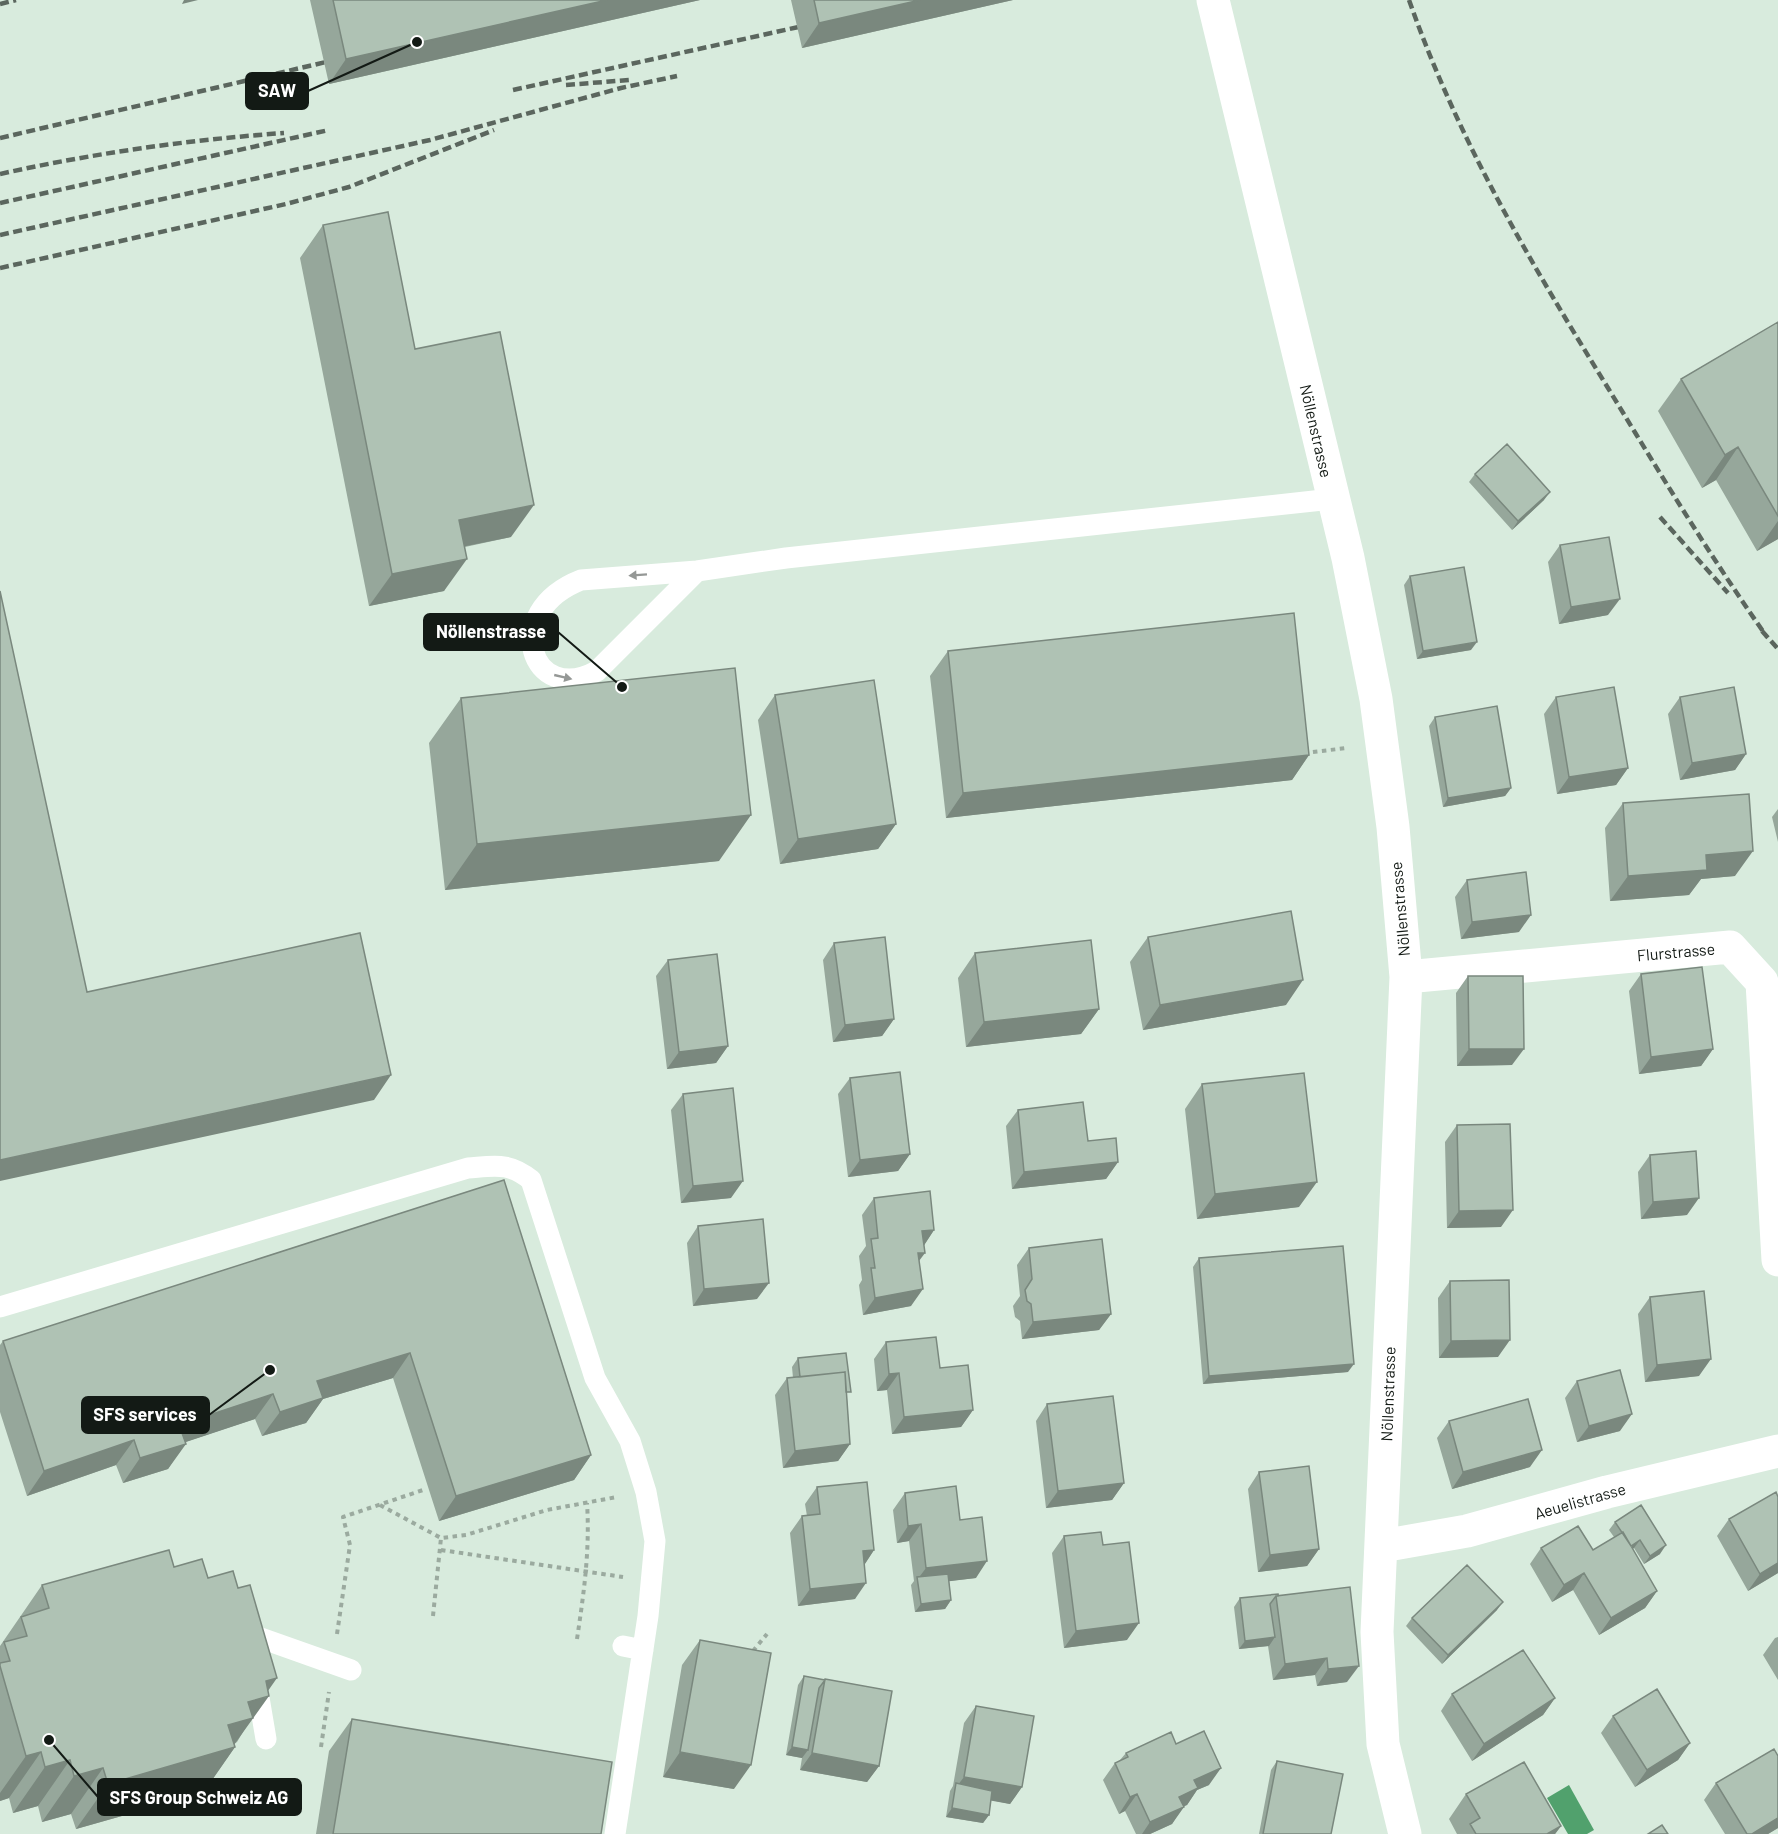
<svg xmlns="http://www.w3.org/2000/svg" width="1778" height="1834" viewBox="0 0 1778 1834" font-family="Barlow,sans-serif">
<style>
.water{fill:#51a16d}
.lines{fill:none;stroke-linecap:round;stroke-linejoin:round}
.path{stroke:#9baa9f;stroke-width:4;stroke-dasharray:4.5 4.5;stroke-linecap:butt}
.service{stroke:#fff;stroke-width:21}
.minor{stroke:#fff;stroke-width:33}
.rail{stroke:#5b665e;stroke-width:4.5;stroke-dasharray:9 4.5;stroke-linecap:butt}
.wall{fill:#96a79b}
.shaded-wall{fill:#7a887e}
.building{fill:#afc2b4;stroke:#7a887e;stroke-width:1.5}
.oneway{fill:#959896}
.labels{text-anchor:middle;stroke-width:4.5;stroke-linejoin:round;paint-order:stroke}
.street-label{font-size:16px;fill:#131a15;stroke:#fff}
.leader{fill:none;stroke:#131a15;stroke-width:2}
.callout-dot{fill:#131a15;stroke:#fff;stroke-width:2}
.callout{fill:#131a15;stroke:#131a15;stroke-width:2}
.callout-label{font-size:18px;text-anchor:middle;font-weight:bold;fill:#fff}
</style>
<rect width="100%" height="100%" fill="#d8ebdd"/>
<path class="water" d="M1569 1785 1594 1830 1587 1834H1568L1547 1798Z"/>
<g class="lines">
<path class="path" d="M1304 753 1347 748
M380 1505 441 1538 466 1535 547 1510 617 1497
M441 1550 623 1577
M433 1616 441 1538
M337 1634 350 1545 343 1517 426 1489
M577 1639C584 1592 590 1550 587 1503
M753 1651 767 1634
M321 1747 329 1692"/>
<path class="service" d="M697 571 597 671C531 707 499 612 581 580L697 571 786 558 1332 499
M0 1307 468 1168C495 1166 509 1162 531 1180L595 1378 630 1441 646 1492 655 1541 648 1616 615 1834
M238 1630 351 1670
M623 1646 643 1650
M256 1680 266 1739"/>
<path class="minor" d="M1213 0 1348 558 1376 699 1393 827 1406 977 1377 1632 1383 1744 1405 1834
M1406 977 1730 947 1762 982 1778 1260
M1382 1546 1467 1531 1607 1492 1778 1451"/>
<path class="rail" d="M1409 0C1459 142 1529 260 1608 388 1659 472 1710 556 1767 637
M0 4 16 0
M566 85 629 80
M513 90 812 24
M0 138 339 59
M0 174C95 153 187 140 284 133
M0 203 329 130
M0 235 430 140 621 88 677 76
M0 268 286 204 349 187 494 130
M1660 517 1728 593
M1762 631 1778 649"/>
</g>
<path class="wall" d="M310 0H700L329 84Z
M791 0H1013L802 48Z
M323 225 415 349 511 537 465 547 444 591 369 606 300 258Z
M1778 322V539L1757 551 1716 480 1702 488 1658 411 1681 379Z
M1475 474 1544 500 1512 530 1469 482Z
M1560 545 1608 615 1559 624 1548 562Z
M1410 576 1471 650 1417 659 1404 585Z
M948 651 1309 755 1292 780 946 818 930 676Z
M775 695 896 824 878 849 780 864 758 720Z
M1556 697 1628 768 1616 785 1557 794 1544 714Z
M1680 697 1746 754 1735 770 1680 780 1668 714Z
M461 698 719 861 445 890 429 743Z
M1435 717 1511 788 1505 796 1443 807 1429 726Z
M1623 803 1735 876 1701 879 1689 895 1610 901 1605 828Z
M1778 809V842L1772 817Z
M1467 880 1519 932 1461 939 1455 897Z
M1148 937 1286 1005 1143 1030 1130 962Z
M834 943 894 1019 882 1036 833 1042 823 960Z
M975 953 1099 1009 1081 1034 966 1047 958 978Z
M668 960 728 1046 716 1063 667 1069 656 976Z
M1641 974 1713 1049 1701 1066 1639 1074 1629 991Z
M1468 976 1512 1065 1457 1066 1456 993Z
M850 1078 910 1154 898 1171 848 1177 838 1094Z
M1202 1084 1299 1207 1197 1219 1185 1109Z
M683 1094 731 1198 681 1203 671 1110Z
M1018 1110 1088 1141 1118 1162 1106 1179 1012 1189 1006 1126Z
M1457 1125 1501 1227 1447 1228 1445 1142Z
M1650 1155 1687 1215 1641 1219 1638 1172Z
M504 1180 591 1455 574 1480 439 1521 393 1378 323 1399 306 1423 262 1436 255 1419 185 1442 168 1469 123 1483 116 1465 27 1496 0 1412V1345L3 1341Z
M874 1198 934 1230 924 1245 919 1260 911 1306 863 1315 859 1285 862 1280 859 1256 866 1246 862 1215Z
M698 1226 757 1299 693 1306 687 1243Z
M1029 1248 1111 1314 1099 1330 1022 1339 1020 1321 1015 1317 1013 1306 1020 1296 1017 1265Z
M1199 1258 1348 1372 1203 1384 1193 1267Z
M1450 1281 1498 1357 1439 1358 1438 1298Z
M1650 1297 1699 1376 1645 1382 1638 1314Z
M886 1342 940 1368 973 1410 961 1427 892 1434 887 1390 877 1391 874 1359Z
M798 1358 847 1398 850 1444 838 1461 783 1468 775 1395 787 1378H793L792 1367Z
M1577 1381 1620 1431 1577 1442 1565 1398Z
M1047 1404 1124 1483 1112 1500 1046 1508 1036 1421Z
M1449 1421 1530 1467 1452 1489 1437 1438Z
M1259 1472 1319 1549 1307 1566 1258 1572 1248 1489Z
M817 1487 874 1550 864 1565 855 1599 798 1606 790 1533 802 1516H807L805 1504Z
M905 1493 960 1520 976 1578 949 1581 951 1600 945 1609 915 1612 911 1585 914 1581 909 1541 897 1543 893 1510Z
M1729 1519 1778 1573 1748 1591 1717 1536Z
M1615 1522 1660 1554 1644 1564 1634 1548 1632 1549 1657 1591 1645 1608 1599 1635 1573 1590 1552 1602 1530 1564 1541 1548 1593 1550 1614 1537 1609 1530Z
M1064 1536 1103 1545 1127 1640 1064 1648 1052 1553Z
M174 1567 238 1588 268 1690 237 1742 234 1744 235 1747 203 1793 76 1829 71 1814 42 1822 38 1806 13 1813 9 1798 0 1801V1646L42 1585Z
M1278 1596 1347 1682 1317 1686 1315 1675 1273 1680 1268 1646 1239 1649 1234 1607 1240 1598Z
M1497 1610 1442 1664 1406 1626 1412 1618Z
M1778 1637V1680L1763 1655 1775 1638Z
M700 1640 734 1789 663 1777 682 1665Z
M804 1676 825 1680 879 1766 867 1782 800 1770 802 1758 786 1755 798 1685Z
M1452 1694 1555 1698 1543 1715 1472 1761 1441 1711Z
M976 1706 1022 1787 1010 1804 991 1800 989 1815 983 1823 946 1817 950 1791 953 1786 964 1723Z
M1613 1716 1690 1743 1678 1760 1635 1787 1601 1733Z
M352 1719 601 1834H316L329 1751Z
M1176 1744 1209 1785 1197 1790 1187 1805 1183 1806 1172 1824 1150 1834H1136L1125 1811 1119 1814 1103 1780 1115 1763 1120 1760 1126 1753Z
M1778 1756V1828L1768 1834H1725L1704 1800 1716 1783Z
M1277 1761 1331 1834H1259L1271 1770Z
M1466 1794 1561 1826 1555 1834H1457L1449 1819Z"/>
<path class="shaded-wall" d="M184 0H198L182 4Z
M607 0H700L329 84 346 59Z
M920 0H1013L802 48 819 23Z
M1738 447 1716 480 1702 488 1725 455Z
M1550 492 1544 500 1512 530 1518 521Z
M534 505 511 537 436 552 459 520Z
M1778 521V539L1757 551Z
M467 559 444 591 369 606 392 574Z
M1620 599 1608 615 1559 624 1571 607Z
M1477 642 1471 650 1417 659 1423 651Z
M1746 754 1735 770 1680 780 1692 763Z
M1309 755 1292 780 946 818 963 793Z
M1628 768 1616 785 1557 794 1569 777Z
M1511 788 1505 796 1443 807 1448 798Z
M751 815 719 861 445 890 477 844Z
M896 824 878 849 780 864 798 839Z
M1753 851 1735 876 1701 879 1689 895 1610 901 1628 876 1706 855Z
M1531 915 1519 932 1461 939 1472 922Z
M1303 980 1286 1005 1143 1030 1160 1005Z
M1099 1009 1081 1034 966 1047 984 1022Z
M894 1019 882 1036 833 1042 845 1025Z
M728 1046 716 1063 667 1069 679 1052Z
M1469 1049H1524L1512 1065 1457 1066Z
M1713 1049 1701 1066 1639 1074 1651 1057Z
M391 1075 374 1100 0 1181V1160Z
M910 1154 898 1171 848 1177 860 1160Z
M1118 1162 1106 1179 1012 1189 1024 1172Z
M743 1181 731 1198 681 1203 693 1186Z
M1317 1182 1299 1207 1197 1219 1215 1194Z
M1699 1198 1687 1215 1641 1219 1653 1202Z
M1513 1210 1501 1227 1447 1228 1459 1211Z
M934 1230 923 1247 922 1231Z
M918 1253H925L913 1269Z
M769 1283 757 1299 693 1306 704 1289Z
M923 1289 911 1306 863 1315 875 1298Z
M1111 1314 1099 1330 1022 1339 1033 1322Z
M1510 1340 1498 1357 1439 1358 1451 1341Z
M410 1353 393 1378 323 1399 306 1423 262 1436 280 1412 317 1381Z
M1711 1359 1699 1376 1645 1382 1657 1365Z
M1354 1364 1348 1372 1203 1384 1209 1376Z
M899 1373 887 1390 877 1391 889 1374Z
M273 1394 255 1419 162 1450 179 1425Z
M973 1410 961 1427 892 1434 904 1417Z
M1632 1414 1620 1431 1577 1442 1589 1426Z
M134 1440 116 1465 27 1496 44 1471Z
M186 1444 168 1469 123 1483 140 1458Z
M850 1444 838 1461 783 1468 795 1451Z
M1542 1450 1530 1467 1452 1489 1463 1472Z
M591 1455 574 1480 439 1521 456 1496Z
M1124 1483 1112 1500 1046 1508 1058 1491Z
M921 1524 909 1541 897 1543 908 1526Z
M1640 1540 1634 1548 1624 1554 1630 1546Z
M1666 1545 1660 1554 1644 1564 1650 1556Z
M1319 1549 1307 1566 1258 1572 1270 1555Z
M874 1550 863 1567V1551Z
M987 1561 976 1578 918 1585 917 1580 926 1568Z
M1778 1563V1573L1748 1591 1760 1574Z
M1584 1573 1573 1590 1552 1602 1564 1585Z
M866 1583 855 1599 798 1606 810 1589Z
M1657 1591 1645 1608 1599 1635 1611 1618Z
M951 1600 945 1609 915 1612 921 1604Z
M1503 1602 1497 1610 1442 1664 1448 1655Z
M1139 1623 1127 1640 1064 1648 1076 1631Z
M1275 1637 1269 1646 1239 1649 1245 1641Z
M1327 1658 1315 1675 1273 1680 1285 1664Z
M1359 1666 1347 1682 1317 1686 1328 1669Z
M277 1678 263 1698 269 1696 231 1749 235 1747 203 1793 76 1829 108 1784 228 1725 266 1681Z
M1555 1698 1543 1715 1472 1761 1484 1744Z
M1690 1743 1678 1760 1635 1787 1647 1770Z
M792 1747 808 1750 802 1758 786 1755Z
M41 1752 9 1798 0 1801V1793L26 1756Z
M680 1752 751 1765 734 1789 663 1777Z
M812 1753 879 1766 867 1782 800 1770Z
M70 1760 38 1806 13 1813 45 1767Z
M103 1768 71 1814 42 1822 74 1776Z
M1221 1768 1209 1785 1197 1790 1187 1805 1167 1814 1179 1797 1194 1780Z
M964 1777 1022 1787 1010 1804 954 1794V1790Z
M1137 1794 1125 1811 1119 1814 1130 1797Z
M1184 1807 1172 1824 1150 1834H1142L1150 1822Z
M952 1808 989 1815 983 1823 946 1817Z
M1778 1818V1828L1768 1834H1752Z
M1561 1826 1555 1834H1547Z"/>
<path class="building" d="M333 0H607L346 59Z
M814 0H920L819 23Z
M388 212 415 349 500 332 534 505 459 520 467 559 392 574 323 225Z
M1778 322V516L1738 447 1725 455 1681 379Z
M1507 444 1550 492 1518 521 1475 474Z
M1609 537 1620 599 1571 607 1560 545Z
M1464 567 1477 642 1423 651 1410 576Z
M0 591 87 992 360 933 391 1075 0 1160Z
M1294 613 1309 755 963 793 948 651Z
M735 668 751 815 477 844 461 698Z
M874 680 896 824 798 839 775 695Z
M1614 687 1628 768 1569 777 1556 697Z
M1734 687 1746 754 1692 763 1680 697Z
M1497 706 1511 788 1448 798 1435 717Z
M1749 794 1753 851 1706 855 1707 870 1628 876 1623 803Z
M1526 872 1531 915 1472 922 1467 880Z
M1291 911 1303 980 1160 1005 1148 937Z
M885 937 894 1019 845 1025 834 943Z
M1091 940 1099 1009 984 1022 975 953Z
M717 954 728 1046 679 1052 668 960Z
M1702 967 1713 1049 1651 1057 1641 974Z
M1468 976H1523L1524 1049H1469Z
M900 1072 910 1154 860 1160 850 1078Z
M1304 1073 1317 1182 1215 1194 1202 1084Z
M733 1088 743 1181 693 1186 683 1094Z
M1083 1102 1088 1141 1116 1138 1118 1162 1024 1172 1018 1110Z
M1510 1124 1513 1210 1459 1211 1457 1125Z
M1696 1151 1699 1198 1653 1202 1650 1155Z
M504 1180 591 1455 456 1496 410 1353 317 1381 323 1398 280 1412 273 1394 179 1425 186 1444 140 1458 134 1440 44 1471 3 1341Z
M930 1191 934 1230 922 1231 925 1253H918L923 1289 875 1298 871 1268H875L871 1239 878 1238 874 1198Z
M763 1219 769 1283 704 1289 698 1226Z
M1102 1239 1111 1314 1033 1322 1031 1304 1027 1301 1025 1290 1032 1279 1029 1248Z
M1343 1246 1354 1364 1209 1376 1199 1258Z
M1509 1280 1510 1340 1451 1341 1450 1281Z
M1704 1291 1711 1359 1657 1365 1650 1297Z
M936 1337 940 1368 968 1365 973 1410 904 1417 899 1373 889 1374 886 1342Z
M846 1353 851 1392H846L845 1372 800 1377 798 1358Z
M1620 1370 1632 1414 1589 1426 1577 1381Z
M845 1372 850 1444 795 1451 787 1378Z
M1113 1396 1124 1483 1058 1491 1047 1404Z
M1528 1399 1542 1450 1463 1472 1449 1421Z
M1309 1466 1319 1549 1270 1555 1259 1472Z
M867 1482 874 1550 863 1551 866 1583 810 1589 802 1516 820 1514 817 1487Z
M956 1486 960 1520 982 1517 987 1561 926 1568 921 1524 908 1526 905 1493Z
M1776 1492 1778 1497V1563L1760 1574 1729 1519Z
M1641 1505 1666 1545 1650 1556 1640 1540 1631 1546 1615 1522Z
M1578 1526 1593 1550 1623 1532 1657 1591 1611 1618 1584 1573 1564 1585 1541 1548Z
M1101 1532 1103 1545 1129 1542 1139 1623 1076 1631 1064 1536Z
M169 1550 174 1567 202 1559 208 1578 233 1571 238 1588 250 1585 277 1678 266 1681 269 1696 248 1702 253 1718 228 1725 235 1747 108 1784 103 1768 74 1776 70 1760 45 1767 41 1752 26 1756 0 1666V1663L10 1661 4 1642 27 1636 21 1617 49 1608 42 1585Z
M1467 1565 1503 1602 1448 1655 1412 1618Z
M948 1574 951 1600 921 1604 917 1577Z
M1350 1587 1359 1666 1328 1669 1327 1658 1285 1664 1276 1596Z
M1278 1594V1596H1276L1270 1604 1275 1637 1245 1641 1240 1598Z
M700 1640 771 1653 751 1765 680 1752Z
M1523 1650 1555 1698 1484 1744 1452 1694Z
M804 1676 825 1680 819 1688 808 1750 792 1747Z
M825 1679 892 1691 879 1766 812 1753Z
M1657 1689 1690 1743 1647 1770 1613 1716Z
M976 1706 1034 1716 1022 1787 964 1777Z
M352 1719 612 1762 601 1834H333Z
M1204 1731 1221 1768 1194 1780 1198 1788 1179 1797 1184 1807 1150 1822 1137 1794 1130 1797 1115 1763 1128 1757 1126 1753 1171 1732 1176 1744Z
M1774 1749 1778 1756V1818L1752 1834H1747L1716 1783Z
M1277 1761 1343 1774 1331 1834H1263Z
M1524 1762 1561 1826 1547 1834H1476L1470 1824 1480 1818 1466 1794Z
M956 1783 992 1791 989 1815 952 1808Z
M1662 1825 1668 1834H1648Z"/>
<defs><path id="oneway-solid" d="M-6-.8H1V-3.2L6.5 0L1 3.2V.8H-6Z" transform="scale(1.5)"/></defs>
<g class="oneway">
<use href="#oneway-solid" transform="translate(638 575) rotate(176)"/>
<use href="#oneway-solid" transform="translate(563 677) rotate(13)"/>
</g>
<g class="labels">
<g class="street-label">
<text transform="translate(1316 431) rotate(77)" y="6">Nöllenstrasse</text>
<text transform="translate(1400 909) rotate(-95)" y="6">Nöllenstrasse</text>
<text transform="translate(1676 952) rotate(-5)" y="6">Flurstrasse</text>
<text transform="translate(1388 1394) rotate(-88)" y="6">Nöllenstrasse</text>
<text transform="translate(1580 1501) rotate(-16)" y="6">Aeuelistrasse</text>
</g>
</g>
<path class="leader" d="M417 42L308 91M622 687L558 632M270 1370L209 1415M49 1740L98 1797"/>
<g class="callout-dot">
<circle cx="417" cy="42" r="6"/>
<circle cx="622" cy="687" r="6"/>
<circle cx="270" cy="1370" r="6"/>
<circle cx="49" cy="1740" r="6"/>
</g>
<g class="callout">
<rect x="246" y="73" width="62" height="36" rx="6"/>
<rect x="424" y="614" width="134" height="36" rx="6"/>
<rect x="82" y="1397" width="127" height="36" rx="6"/>
<rect x="98" y="1779" width="203" height="36" rx="6"/>
</g>
<g class="callout-label">
<text x="277" y="97">SAW</text>
<text x="491" y="638">Nöllenstrasse</text>
<text x="145" y="1421">SFS services</text>
<text x="199" y="1804">SFS Group Schweiz AG</text>
</g>
</svg>
